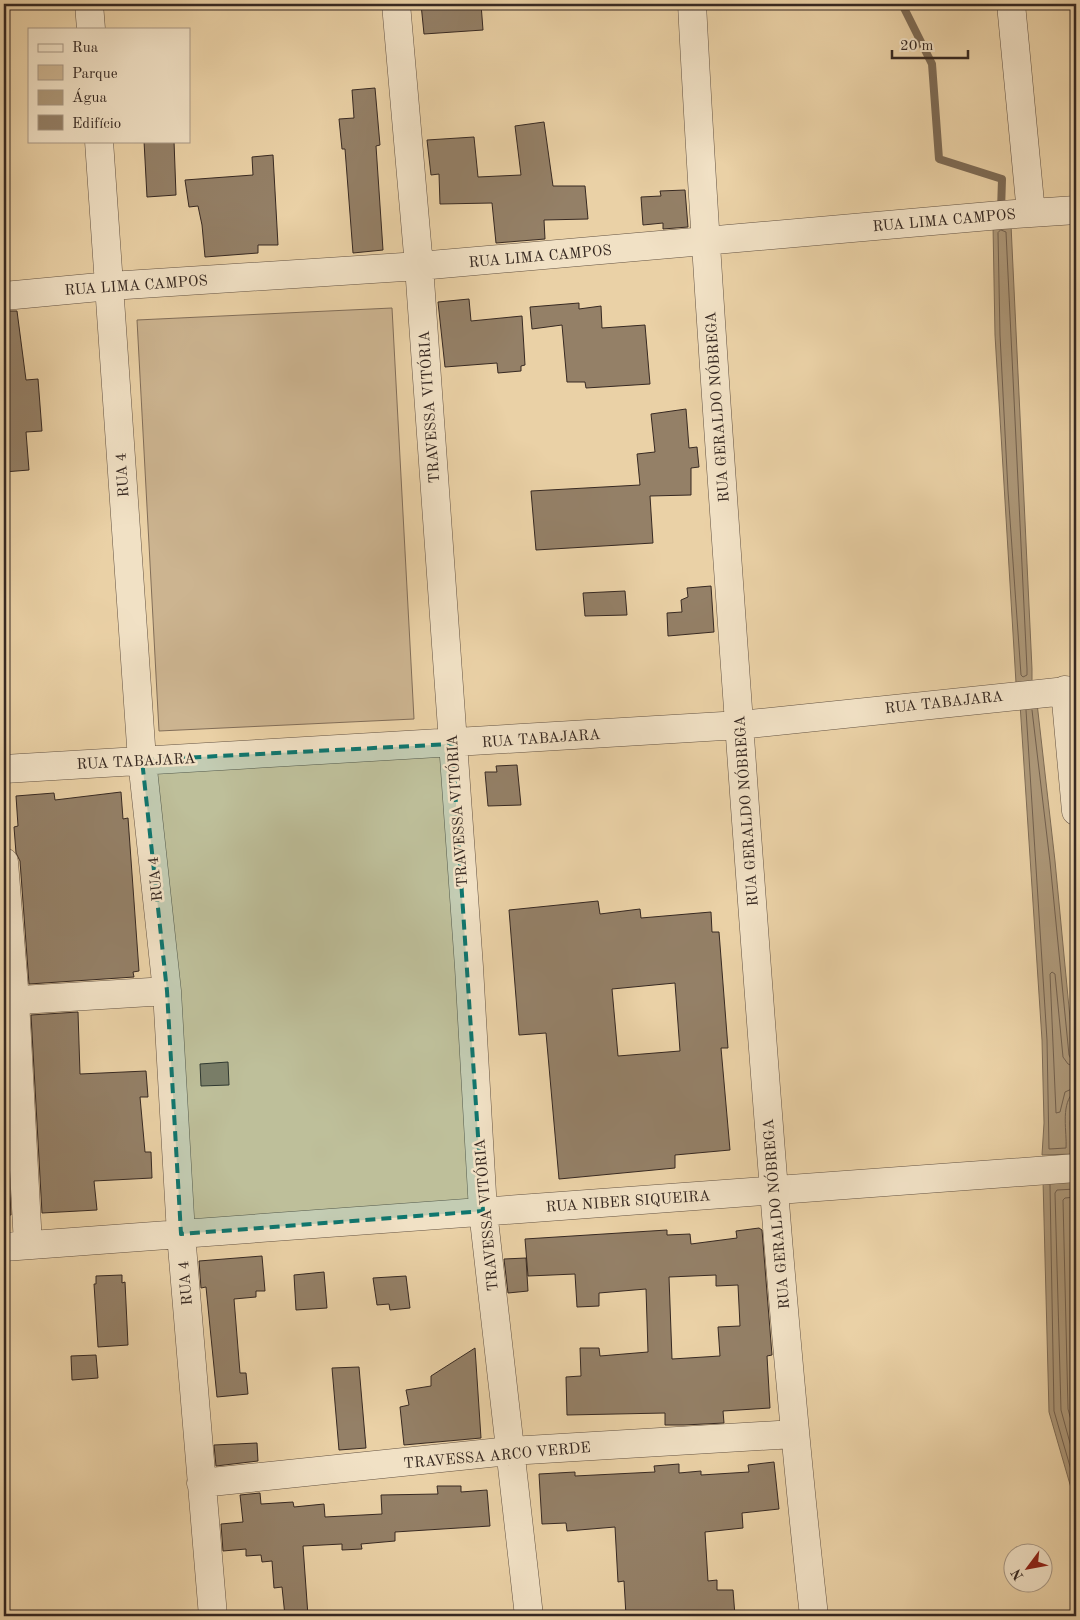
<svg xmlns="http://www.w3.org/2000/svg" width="1080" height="1620" viewBox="0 0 1080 1620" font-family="'Old Standard TT',serif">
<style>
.green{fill:#ccb490;stroke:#826e59}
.water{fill:#ad9879;stroke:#7e6c56}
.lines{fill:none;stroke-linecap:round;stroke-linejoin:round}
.shore{stroke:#72604e;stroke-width:1}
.stream{stroke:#7e6c56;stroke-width:8}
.building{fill:#948067;stroke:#372922;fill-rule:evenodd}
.street-casing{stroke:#645343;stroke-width:29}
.street{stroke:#f1e1c5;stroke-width:28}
.marked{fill:#0f766e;fill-opacity:0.2;stroke:#0f766e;stroke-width:4;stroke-dasharray:10 6;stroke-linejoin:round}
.labels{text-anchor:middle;stroke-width:5;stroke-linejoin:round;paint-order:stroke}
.street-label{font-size:15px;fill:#372922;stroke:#f1e1c5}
</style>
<rect width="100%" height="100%" fill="#ead1a6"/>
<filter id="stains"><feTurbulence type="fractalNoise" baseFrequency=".004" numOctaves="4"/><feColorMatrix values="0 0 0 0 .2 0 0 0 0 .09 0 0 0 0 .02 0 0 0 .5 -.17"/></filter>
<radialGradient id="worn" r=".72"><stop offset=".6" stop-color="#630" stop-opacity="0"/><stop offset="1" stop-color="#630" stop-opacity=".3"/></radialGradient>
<path class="green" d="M392 308 414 719 159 731 137 320Z"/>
<path class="water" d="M993 225H1011L1032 669V681L1016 683 995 335Z
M1037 703 1055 861 1076 1081 1070 1123 1072 1154 1042 1155 1044 1123 1042 1040 1020 704Z
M1076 1178V1505L1049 1412 1043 1180Z"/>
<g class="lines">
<path class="shore" d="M1001 230 1006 232 1027 669V675L1023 677 1021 675 1008 491 1000 335 998 233Z
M1026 710 1047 1040 1049 1149 1066 1148C1067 1132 1061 1107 1072 1094L1076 1093
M1032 710 1050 862 1069 1055 1071 1059 1076 1061
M1076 1067 1068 1064 1063 1057 1055 974 1052 972 1050 974 1056 1113 1060 1112 1065 1092 1076 1087
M1050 1185 1054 1411 1076 1487
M1076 1189 1057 1190 1055 1193 1061 1410 1076 1465
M1076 1197 1065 1198 1063 1200 1068 1409 1076 1438"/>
<path class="stream" d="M902 4 932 64 939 159 1002 179 1001 211"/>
</g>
<path class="building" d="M421 4H481L483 30 424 34Z
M375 88 380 145 376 146 383 250 353 253 345 149H342L339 119 354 118 352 90Z
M544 122 553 186H585L588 219 544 220 545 239 496 243 492 203 440 204 439 174 431 175 427 140 474 137 478 177 521 175 515 126Z
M144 141H174L176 195 147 197Z
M273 155 278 245H258V253L205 257 202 225 198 206 189 207 185 180 253 175 252 157Z
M685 190 688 227 663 229V223L643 225 641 197 661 196 660 191Z
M469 299 471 321 522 316 525 365 521 366V371L498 373 497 363 445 367 438 302Z
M579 303V309L601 306 602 328 645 325 650 384 586 388 585 382H567L562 325 532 329 530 307Z
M4 311H17L26 380 38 379 42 431 26 432 29 470 4 472Z
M686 409 689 448 697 447 699 467 691 468V495L650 496 653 543 536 550 531 491 640 485 637 454 655 452 651 414Z
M711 586 714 632 668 636 667 613 682 612 681 600 688 597 687 588Z
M625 591 627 615 585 616 583 593Z
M517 765 521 805 488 806 485 772H497L496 766Z
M121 792 123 819 128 818 139 971 133 972 134 977 29 984 20 861 16 853 14 827 18 826 16 796 54 793 55 800Z
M598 901 600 914 640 909 641 918 711 912 712 932H719L728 1048H721L730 1150 675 1155V1168L559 1179 546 1033 519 1035 509 910ZM675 983 680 1051 618 1056 612 989Z
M78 1012 80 1074 146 1071 148 1097H140L145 1152H151L152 1178 94 1181 97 1210 42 1213 31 1015Z
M228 1062 229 1085 201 1086 200 1064Z
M4 1174H9L11 1215H4Z
M759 1228 762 1230 772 1355 767 1356 770 1408 723 1411 724 1423 684 1425H665V1413L567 1415 566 1377 581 1376 580 1348H599L600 1356 648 1352 646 1289 599 1293V1306L577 1307 575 1274 528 1276 525 1239 667 1230V1235L690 1234 691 1244 737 1238 736 1231ZM716 1275V1286L738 1285 740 1326 718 1327 720 1356 672 1359 669 1277Z
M262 1256 265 1291H256V1297L234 1299 240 1373H246L248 1394 217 1397 206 1287 201 1288 199 1261Z
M526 1258 528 1291 508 1293 504 1259Z
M324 1272 327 1308 296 1310 294 1275Z
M122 1275V1283L125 1282 128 1345 98 1347 94 1284H96V1276Z
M406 1276 410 1308 390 1310 389 1304 377 1305 373 1278Z
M475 1348 481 1438 404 1445 400 1407 409 1405 406 1390 431 1386V1376Z
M96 1355 98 1378 72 1380 71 1356Z
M359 1367 366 1448 339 1450 332 1368Z
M257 1443 258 1461 216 1466 214 1445Z
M774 1462 779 1509 742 1513 743 1528 705 1532 708 1581 717 1580V1590H733L735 1616H626L624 1581 618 1582 615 1527 567 1531 566 1523 542 1524 539 1474 575 1472V1476L655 1472 654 1466 679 1464V1473L701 1471V1475L749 1472 748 1465Z
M437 1486H461V1492L487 1490 490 1526 395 1532V1541L361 1544 362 1549 342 1550V1544L303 1546 308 1616H285L282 1587 274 1588 272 1561 262 1562 261 1555 246 1556V1549L223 1551 221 1524 243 1522 240 1495 260 1493 261 1504 293 1502 294 1507 324 1504 325 1517 382 1514 381 1495 438 1494Z"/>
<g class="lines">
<g class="street-casing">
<path id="street" d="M89 4 91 29
M396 4 419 266 469 967 483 1211 529 1616
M692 4C706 272 726 539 745 807 765 1077 784 1347 814 1616
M1011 4 1031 213
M99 141 142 760 167 991 181 1234 213 1616
M4 296 110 286 419 266 1001 215 1076 210
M1065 690 1076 811
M4 769 740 725 1076 690
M4 862 15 1000 28 1245
M4 1001 167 991
M4 1247 1076 1168
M201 1483 510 1451 794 1434"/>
</g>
<use href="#street" class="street"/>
</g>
<path class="marked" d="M452 744 483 1211 181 1234 167 991 142 760Z"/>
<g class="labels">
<g class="street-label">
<text transform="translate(944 220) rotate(-5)" y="5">RUA LIMA CAMPOS</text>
<text transform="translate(540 256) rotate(-5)" y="5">RUA LIMA CAMPOS</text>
<text transform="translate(136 285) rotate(-4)" y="5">RUA LIMA CAMPOS</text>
<text transform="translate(429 407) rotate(-94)" y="5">TRAVESSA VITÓRIA</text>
<text transform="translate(717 407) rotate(-94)" y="5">RUA GERALDO NÓBREGA</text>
<text transform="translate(122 475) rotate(-94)" y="5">RUA 4</text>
<text transform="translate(944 702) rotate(-6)" y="5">RUA TABAJARA</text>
<text transform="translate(541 738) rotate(-4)" y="5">RUA TABAJARA</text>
<text transform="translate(136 761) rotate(-3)" y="5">RUA TABAJARA</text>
<text transform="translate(457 811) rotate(-94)" y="5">TRAVESSA VITÓRIA</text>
<text transform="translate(746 811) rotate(-94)" y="5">RUA GERALDO NÓBREGA</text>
<text transform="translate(155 879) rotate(-96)" y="5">RUA 4</text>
<text transform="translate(628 1201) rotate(-4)" y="5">RUA NIBER SIQUEIRA</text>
<text transform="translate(776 1214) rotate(-95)" y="5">RUA GERALDO NÓBREGA</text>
<text transform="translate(486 1215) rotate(-95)" y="5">TRAVESSA VITÓRIA</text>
<text transform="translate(185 1283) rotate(-95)" y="5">RUA 4</text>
<text transform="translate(497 1455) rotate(-5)" y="5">TRAVESSA ARCO VERDE</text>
</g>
</g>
<rect width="1080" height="1620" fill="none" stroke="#ead1a6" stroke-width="20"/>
<rect x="5" y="5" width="1070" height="1610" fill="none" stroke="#372922" stroke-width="2.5"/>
<rect x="10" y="10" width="1060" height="1600" fill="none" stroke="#372922"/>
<rect x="28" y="28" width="162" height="115" fill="#f1e1c5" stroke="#a79784"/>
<rect x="38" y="44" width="25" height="8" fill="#f1e1c5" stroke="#a79784"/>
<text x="72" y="52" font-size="15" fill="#372922">Rua</text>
<rect x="38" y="65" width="25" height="15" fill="#ccb490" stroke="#a79784"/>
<text x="72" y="78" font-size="15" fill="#372922">Parque</text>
<rect x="38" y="90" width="25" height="15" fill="#ad9879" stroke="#a79784"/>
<text x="72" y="102" font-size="15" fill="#372922">Água</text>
<rect x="38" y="115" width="25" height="15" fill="#948067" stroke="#a79784"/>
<text x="72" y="128" font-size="15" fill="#372922">Edifício</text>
<g transform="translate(1028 1568) rotate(238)"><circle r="24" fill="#f1e1c5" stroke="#a79784"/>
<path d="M0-4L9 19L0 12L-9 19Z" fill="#8f2418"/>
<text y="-8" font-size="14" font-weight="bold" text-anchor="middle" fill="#372922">N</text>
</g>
<path d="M892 50v8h76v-8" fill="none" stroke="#372922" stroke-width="2.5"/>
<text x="900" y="50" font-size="15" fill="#372922" stroke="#f1e1c5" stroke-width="4" paint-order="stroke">20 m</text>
<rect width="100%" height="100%" filter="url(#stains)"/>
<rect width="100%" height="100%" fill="url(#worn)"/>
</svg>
